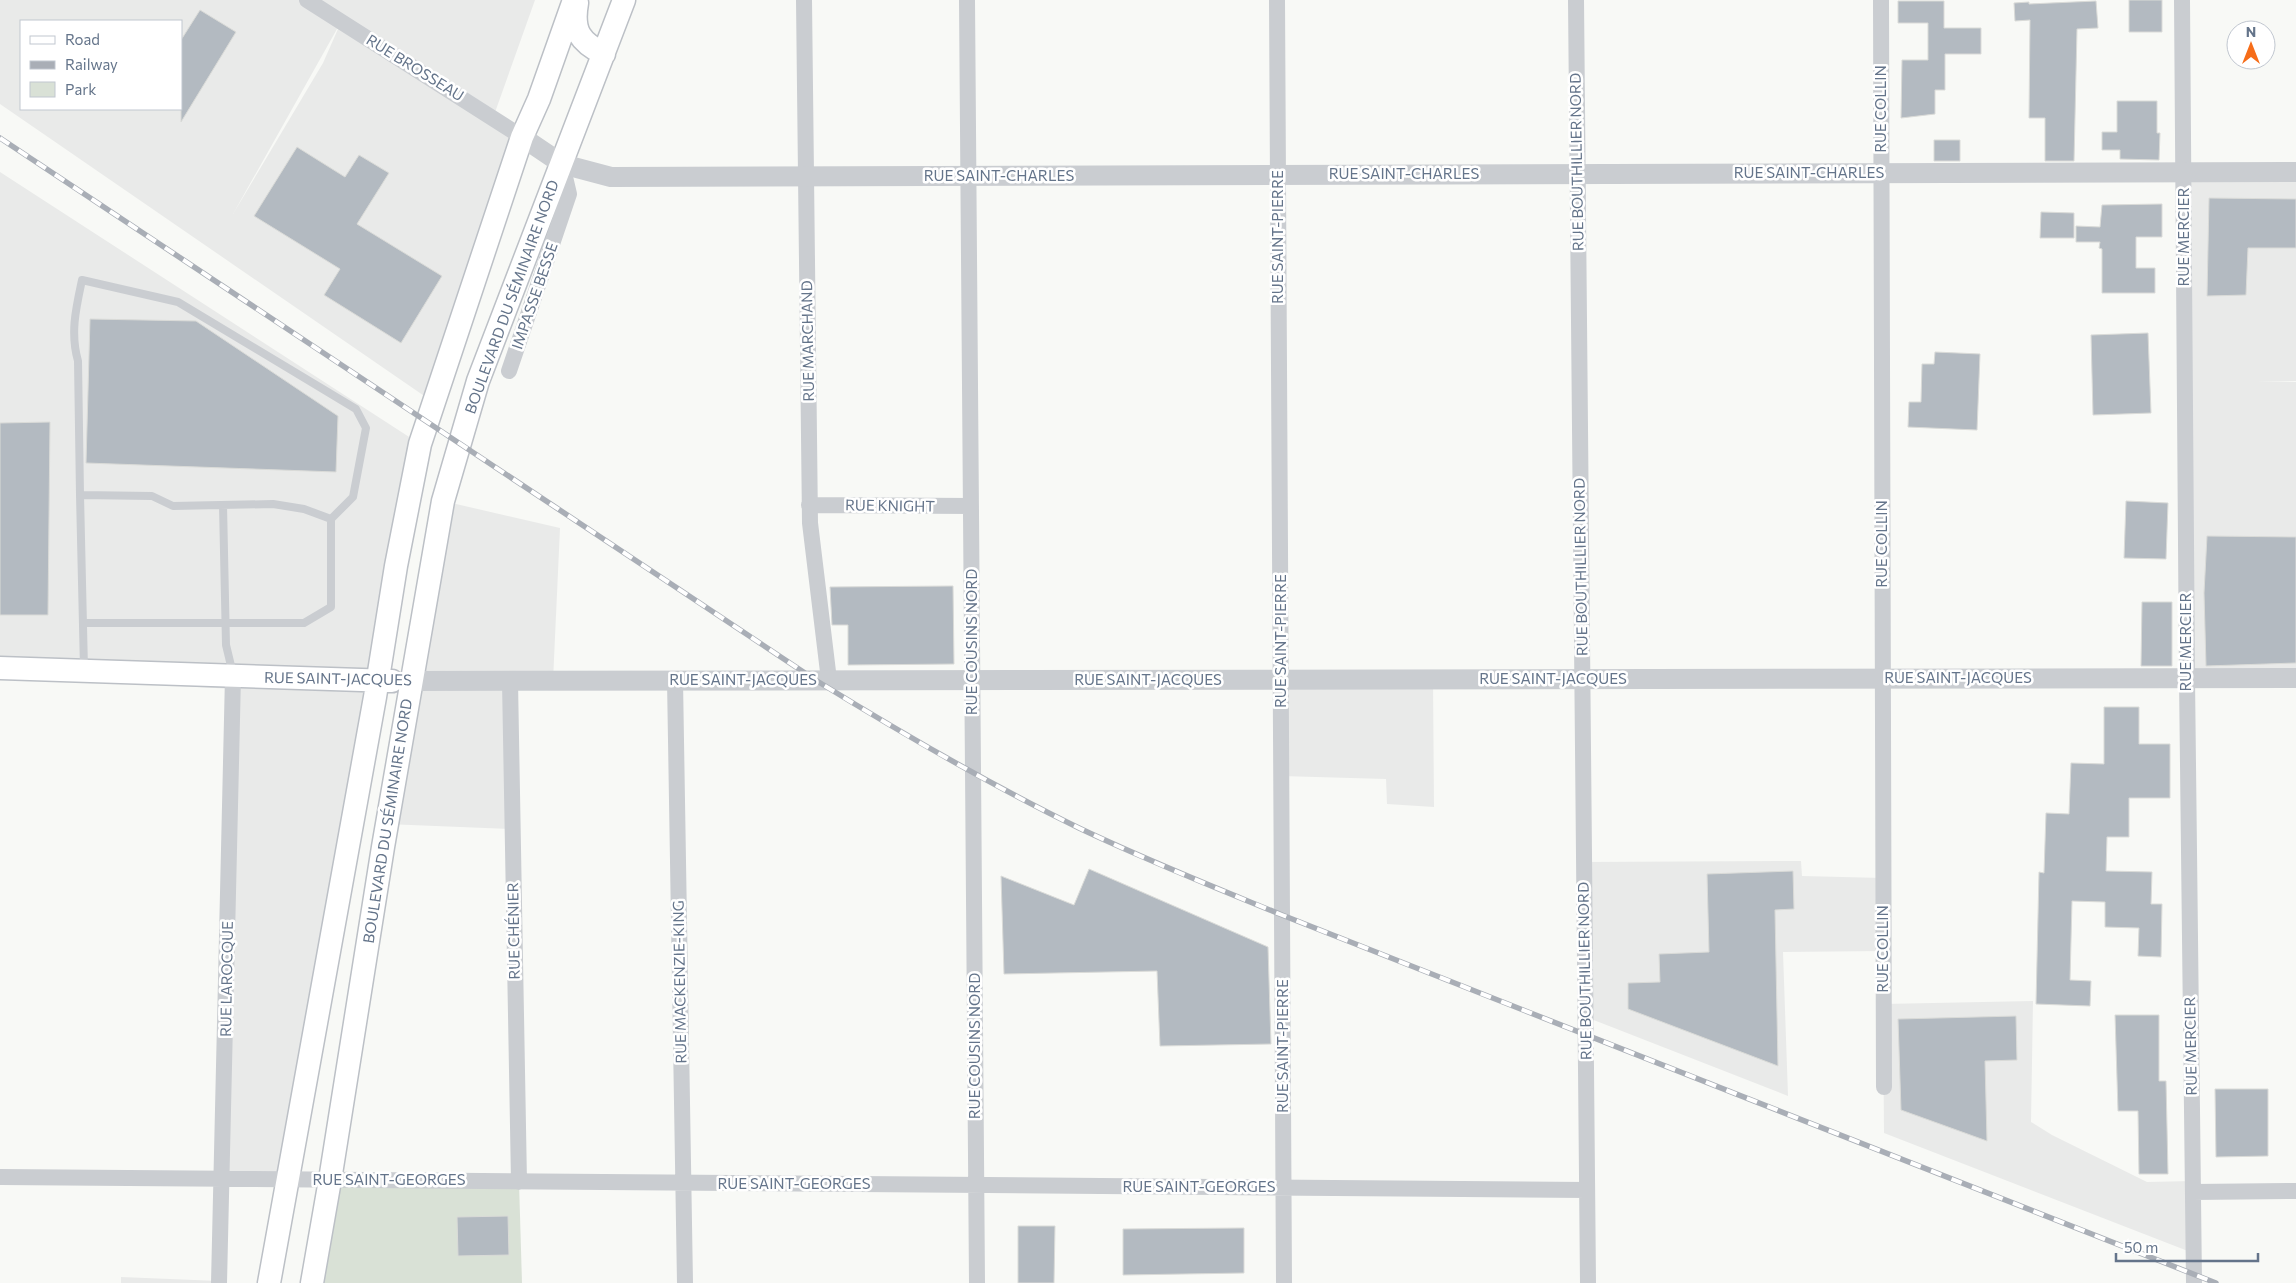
<svg xmlns="http://www.w3.org/2000/svg" width="2296" height="1283" viewBox="0 0 2296 1283" font-family="Commissioner,sans-serif">
<style>
.built{fill:#e9eae9;fill-rule:evenodd}
.green{fill:#d9e1d6}
.building{fill:#b3bac1;stroke:#dadbd8}
.lines{fill:none;stroke-linecap:round;stroke-linejoin:round}
.secondary-casing{stroke:#bcc0c6;stroke-width:25}
.service{stroke:#cacdd1;stroke-width:8}
.minor{stroke:#cacdd1;stroke-width:16}
.tertiary{stroke:#cacdd1;stroke-width:20}
.secondary{stroke:#fff;stroke-width:22}
.rail-casing{stroke:#a9aeb6;stroke-width:5.5}
.rail{stroke:#fff;stroke-width:4;stroke-dasharray:11;stroke-linecap:butt}
.labels{text-anchor:middle;stroke-width:5;stroke-linejoin:round;paint-order:stroke}
.street-label{font-size:15px;fill:#64748a;stroke:#fff}
</style>
<rect width="100%" height="100%" fill="#f8f9f6"/>
<path class="built" d="M0 0H535L493 118 522 137 433 402 0 104ZM21 21H181V109H21ZM338 29 323 63 233 214 337 29Z
M0 172 420 444 287 1180 222 1179 233 689 0 676Z
M2184 172H2296V381L2257 382H2296V678H2187Z
M443 501 560 528 553 681H510L512 829 386 824Z
M1281 679H1433L1434 807 1387 804 1386 779 1281 776Z
M1801 861 1802 876 1883 878V951L1783 952 1788 1096 1586 1017 1584 862Z
M2033 1001 2031 1122 2052 1135 2147 1182 2193 1181V1253L1884 1133 1883 1004Z
M121 1277 219 1281V1283H121Z"/>
<path class="green" d="M330 1180 519 1182 522 1283H312Z"/>
<path class="building" d="M2129 0H2162V32H2129Z
M1898 1H1944V28H1981V54H1945V90H1935V114L1901 118 1902 60H1928V23H1898Z
M2096 1 2098 28 2077 29 2074 161H2045V118H2029L2030 20 2015 21 2014 3 2029 2V4Z
M200 10 236 32 181 122V40Z
M2117 101H2157V133H2160L2159 160 2120 159V150H2102V132H2117Z
M1934 140H1960V161H1934Z
M297 147 345 177 359 155 389 173 357 224 442 276 401 343 324 295 340 269 254 216Z
M2209 198 2296 199V248H2248L2246 295 2207 296Z
M2162 204V237H2136V268H2155V293H2102V249L2099 248 2100 242H2076V226L2100 227 2102 205Z
M2041 212 2074 213V238H2040Z
M90 319 196 321 338 416 336 472 86 463Z
M2148 333 2151 413 2093 415 2091 335Z
M1935 352 1980 354 1977 430 1908 427 1909 402H1921L1922 364H1934Z
M50 422 48 615H0V423Z
M2126 501 2168 503 2166 559 2124 558Z
M2207 536 2296 537V663L2206 666 2204 593Z
M953 586 954 664 848 665V625H832L830 587Z
M2142 602H2172V666H2141Z
M2104 707H2139V744H2170V798H2129V837H2107L2106 871 2152 872 2151 904H2162L2161 957 2138 956 2139 928 2105 927V902L2072 901 2070 980 2091 981 2090 1006 2036 1004 2039 872 2044 873 2046 813 2069 814 2071 763 2104 764Z
M1089 869 1268 947 1271 1044 1160 1046 1157 971 1004 974 1001 876 1074 905Z
M1793 871 1794 909 1775 910 1778 1066 1628 1009V983L1660 982 1659 954 1709 952 1707 874Z
M2115 1015H2159V1081H2166L2168 1174H2139L2138 1111H2118Z
M2016 1016 2017 1060 1985 1061 1987 1141 1901 1110 1898 1019Z
M2215 1089H2268V1156L2216 1157Z
M508 1216 509 1255 458 1256 457 1217Z
M1018 1226H1055L1054 1283H1018Z
M1244 1228V1273L1123 1275V1229Z"/>
<g class="lines">
<g class="secondary-casing">
<path id="secondary" d="M577 3C572 31 580 42 604 54
M0 668 392 681
M269 1283 375 697 396 566 420 444 522 137 539 99 574 0
M312 1283 330 1180 383 847 443 501 478 381 624 0"/>
</g>
<path class="service" d="M80 495 78 361C70 333 76 308 82 280L178 302 356 409 366 428 353 497 331 519
M223 505 226 645 233 674
M83 623H304L331 607V519L304 509 273 504 173 506 152 496 80 495 84 669"/>
<path class="minor" d="M307 0 522 137
M804 0 810 523 829 680
M967 0 977 1283
M1277 0 1284 1283
M1576 0 1588 1283
M1881 0 1884 1087
M2182 0 2187 678 2194 1283
M509 371 569 194 562 164
M809 505 971 506
M675 680 685 1283
M510 681 519 1182
M0 1177 1587 1190
M2193 1192 2296 1191
M219 1283 233 676"/>
<path class="tertiary" d="M522 137 562 164 611 177 2296 172
M411 681 2296 678"/>
<use href="#secondary" class="secondary"/>
<g class="rail-casing">
<path id="rail" d="M0 138 817 681C903 734 989 784 1079 828 1146 860 1214 887 1282 915L2216 1283"/>
</g>
<use href="#rail" class="rail"/>
</g>
<g class="labels">
<g class="street-label">
<text transform="translate(415 68) rotate(32)" y="5">RUE BROSSEAU</text>
<text transform="translate(1881 109) rotate(-90)" y="5">RUE COLLIN</text>
<text transform="translate(1577 162) rotate(-91)" y="5">RUE BOUTHILLIER NORD</text>
<text x="1809" y="178">RUE SAINT-CHARLES</text>
<text x="1404" y="179">RUE SAINT-CHARLES</text>
<text x="999" y="181">RUE SAINT-CHARLES</text>
<text transform="translate(1278 237) rotate(-90)" y="5">RUE SAINT-PIERRE</text>
<text transform="translate(2184 237) rotate(-90)" y="5">RUE MERCIER</text>
<text transform="translate(535 296) rotate(-71)" y="5">IMPASSE BESSE</text>
<text transform="translate(512 297) rotate(-70)" y="5">BOULEVARD DU SÉMINAIRE NORD</text>
<text transform="translate(808 341) rotate(-91)" y="5">RUE MARCHAND</text>
<text transform="translate(890 506) rotate(1)" y="5">RUE KNIGHT</text>
<text transform="translate(1882 544) rotate(-90)" y="5">RUE COLLIN</text>
<text transform="translate(1581 567) rotate(-91)" y="5">RUE BOUTHILLIER NORD</text>
<text transform="translate(1281 641) rotate(-90)" y="5">RUE SAINT-PIERRE</text>
<text transform="translate(972 642) rotate(-90)" y="5">RUE COUSINS NORD</text>
<text transform="translate(2186 642) rotate(-90)" y="5">RUE MERCIER</text>
<text x="1958" y="683">RUE SAINT-JACQUES</text>
<text transform="translate(338 679) rotate(1)" y="5">RUE SAINT-JACQUES</text>
<text x="1553" y="684">RUE SAINT-JACQUES</text>
<text x="743" y="685">RUE SAINT-JACQUES</text>
<text x="1148" y="685">RUE SAINT-JACQUES</text>
<text transform="translate(388 821) rotate(-81)" y="5">BOULEVARD DU SÉMINAIRE NORD</text>
<text transform="translate(514 931) rotate(-91)" y="5">RUE CHÉNIER</text>
<text transform="translate(1883 949) rotate(-90)" y="5">RUE COLLIN</text>
<text transform="translate(1585 971) rotate(-91)" y="5">RUE BOUTHILLIER NORD</text>
<text transform="translate(227 979) rotate(-89)" y="5">RUE LAROCQUE</text>
<text transform="translate(680 982) rotate(-91)" y="5">RUE MACKENZIE-KING</text>
<text transform="translate(975 1046) rotate(-90)" y="5">RUE COUSINS NORD</text>
<text transform="translate(1283 1046) rotate(-90)" y="5">RUE SAINT-PIERRE</text>
<text transform="translate(2191 1046) rotate(-91)" y="5">RUE MERCIER</text>
<text x="389" y="1185">RUE SAINT-GEORGES</text>
<text x="794" y="1189">RUE SAINT-GEORGES</text>
<text x="1199" y="1192">RUE SAINT-GEORGES</text>
</g>
</g>
<rect x="20" y="20" width="162" height="90" fill="#ffffff" stroke="#c1c7d0"/>
<rect x="30" y="36" width="25" height="8" fill="#ffffff" stroke="#c1c7d0"/>
<text x="65" y="45" font-size="15" fill="#64748a">Road</text>
<rect x="30" y="61" width="25" height="8" fill="#a9aeb6" stroke="#c1c7d0"/>
<text x="65" y="70" font-size="15" fill="#64748a">Railway</text>
<rect x="30" y="82" width="25" height="15" fill="#d9e1d6" stroke="#c1c7d0"/>
<text x="65" y="95" font-size="15" fill="#64748a">Park</text>
<g transform="translate(2251 45)"><circle r="24" fill="#ffffff" stroke="#c1c7d0"/>
<path d="M0-4L9 19L0 12L-9 19Z" fill="#f66d19"/>
<text y="-8" font-size="14" font-weight="bold" text-anchor="middle" fill="#64748a">N</text>
</g>
<path d="M2116 1253v8h142v-8" fill="none" stroke="#64748a" stroke-width="2.5"/>
<text x="2124" y="1253" font-size="15" fill="#64748a" stroke="#ffffff" stroke-width="4" paint-order="stroke">50 m</text>
</svg>
